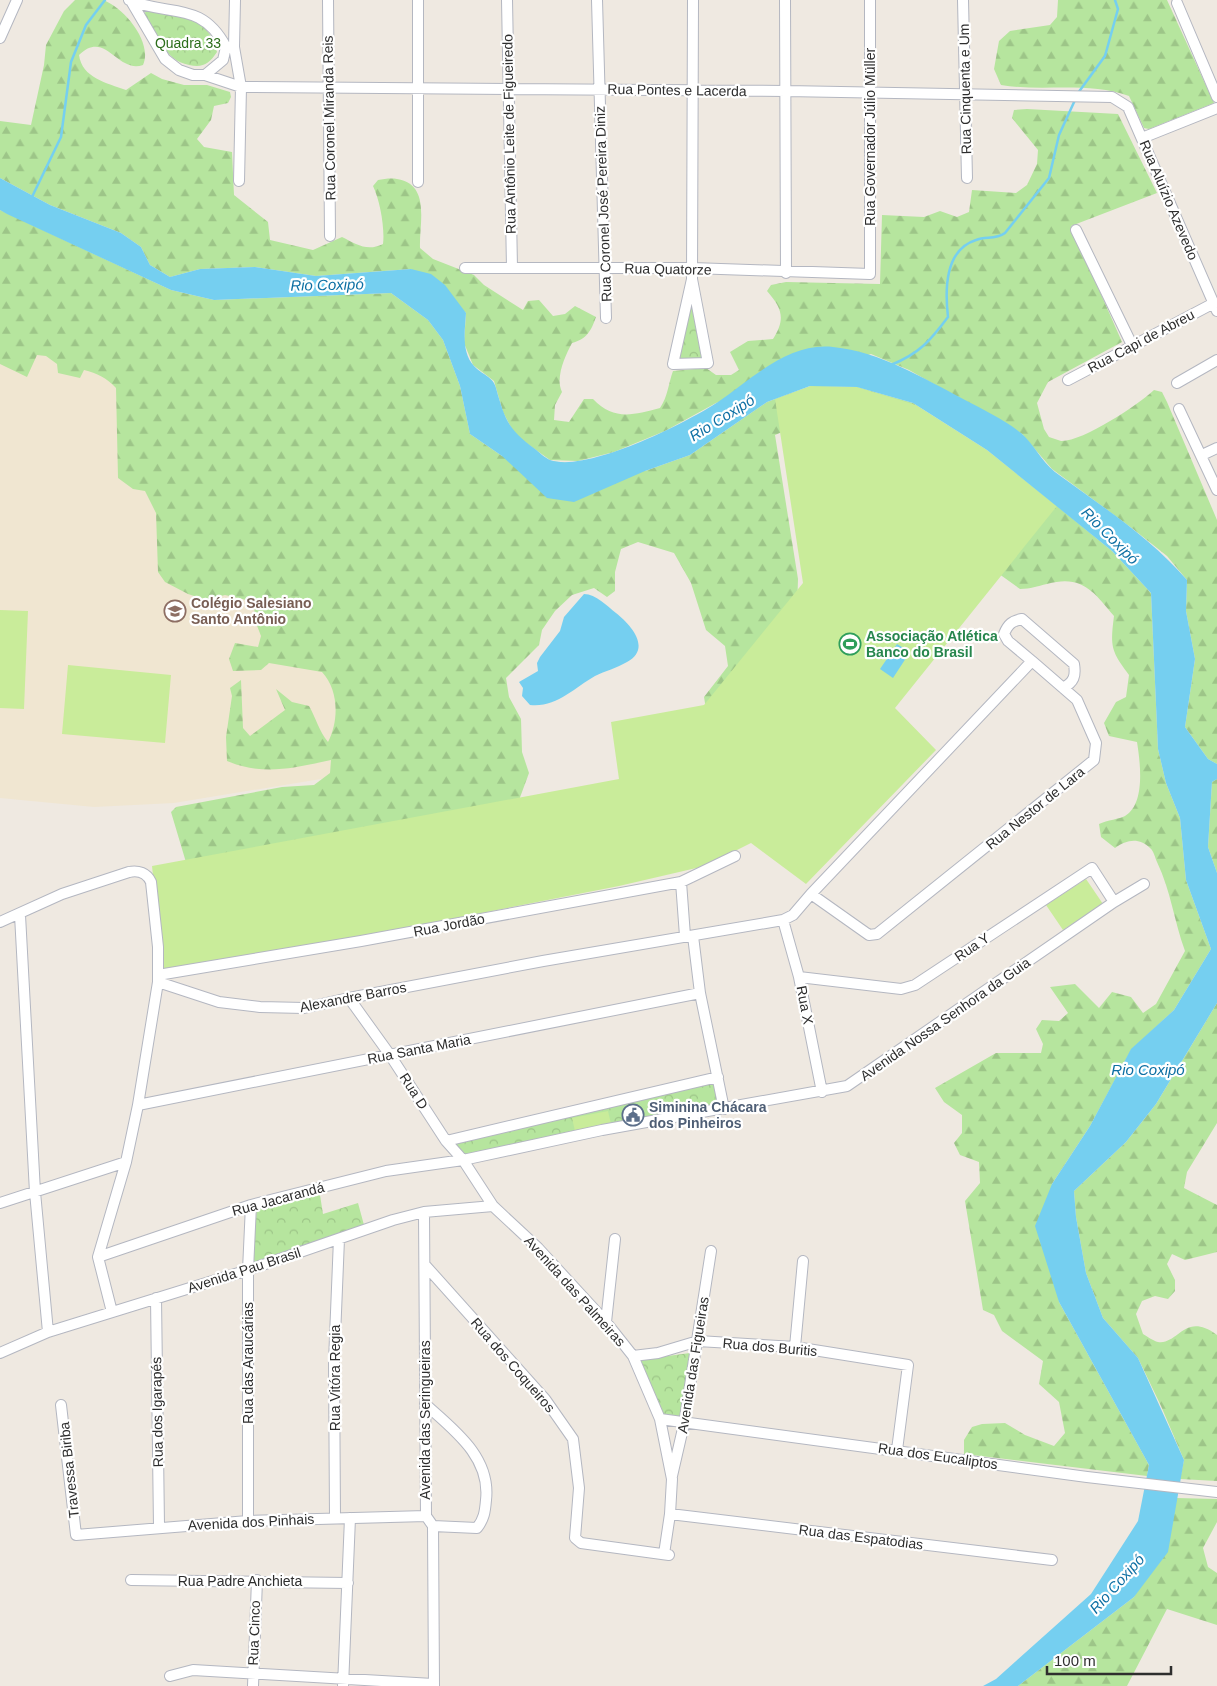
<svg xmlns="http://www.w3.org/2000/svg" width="1217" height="1686" viewBox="0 0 1217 1686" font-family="Helvetica,sans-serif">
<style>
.education{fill:#f0e6d1}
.forest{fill:url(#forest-firs)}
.park{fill:url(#park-crowns)}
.pitch{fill:#c9ec9a}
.water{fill:#75cff0}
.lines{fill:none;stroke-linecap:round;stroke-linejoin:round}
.stream{stroke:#75cff0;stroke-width:2.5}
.minor-casing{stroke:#b4b7c1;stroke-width:12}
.minor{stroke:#fff;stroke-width:10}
.labels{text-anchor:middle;stroke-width:4.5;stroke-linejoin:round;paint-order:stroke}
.park-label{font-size:14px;fill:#2c6e1b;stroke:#fff}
.street-label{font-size:14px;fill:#2e2e2e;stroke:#fff}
.education-label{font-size:14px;font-weight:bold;fill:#785e54;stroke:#fff;text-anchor:start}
.leisure-label{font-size:14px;font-weight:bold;fill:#27864d;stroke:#fff;text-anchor:start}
.service-label{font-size:14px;font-weight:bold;fill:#4e5e75;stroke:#fff;text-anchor:start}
.water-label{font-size:15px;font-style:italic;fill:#0d6fa3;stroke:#fff}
</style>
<defs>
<pattern id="forest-firs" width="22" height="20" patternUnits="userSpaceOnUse" patternTransform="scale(1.25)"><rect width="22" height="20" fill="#b6e59e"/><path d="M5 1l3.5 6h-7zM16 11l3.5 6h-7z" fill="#9dc588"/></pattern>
<pattern id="park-crowns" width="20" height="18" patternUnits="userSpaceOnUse" patternTransform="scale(1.25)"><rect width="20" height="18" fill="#b6e59e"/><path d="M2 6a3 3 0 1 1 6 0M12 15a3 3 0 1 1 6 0" fill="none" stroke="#9dc588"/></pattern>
</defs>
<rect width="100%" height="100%" fill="#efe9e1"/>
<path class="education" d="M0 210 339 381V776L174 803 94 807 0 798Z"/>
<path class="forest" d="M75 0C83 0 96 0 103 0 125 8 153 43 143 65 117 74 106 29 79 55 82 78 107 83 126 90L151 73 162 79 184 85H207L230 92 231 97 228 103 214 106 211 120 197 139 204 147 232 152 234 195 268 222 270 240 313 250 342 237C356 244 367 252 383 244 385 229 380 200 373 186L378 180C384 179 391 178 397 179 431 184 419 224 420 248L433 259 474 275 484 285 523 310 528 301 539 300 553 316 565 314 575 306 596 317C591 331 587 339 572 343 565 356 555 378 562 392L555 405 554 420 569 422 584 399H593C614 421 633 415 660 408 668 396 668 385 673 371L706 368 716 375H731L739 370 730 352 748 341 773 339C786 319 782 308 767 291L771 285 786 282 880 284 882 215 924 217 940 211 957 217 969 212 972 190 1016 193 1027 185 1037 164 1038 150 1012 118 1014 110 1027 109 1118 114 1157 193 1071 226 1122 342 1048 382 1037 403 1044 429 1049 437C1053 438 1057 440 1061 441 1082 442 1138 405 1154 390L1162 392 1167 402 1217 520V764L1208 759 1185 727 1195 659 1186 611 1187 580 1167 556 1133 529 1052 469 1022 434 909 370 871 354 716 403 665 431 614 452 578 461 550 460 515 435 503 412 494 381 473 365 464 343 466 313 411 269 316 276 255 267 200 269 170 277 150 265 141 247 121 233 50 205 0 178V121L31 125 44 65 46 45 64 11Z
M1058 0H1167L1214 103 1149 129 1144 128 1129 96C1088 81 1044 92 1001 85L994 69 999 41 1010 31 1050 25 1057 17Z
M0 210 171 290 214 300 391 293 428 320 443 340 460 386 470 434 502 456 645 471 690 455 767 402 811 386 857 387 913 403 1057 506 1112 551 1151 593 1158 749 1166 783 1180 818 1186 880 1211 949 1174 1010 1131 1050 1090 1126 1052 1184 1059 1302 1149 1465 1147 1476 964 1454V1440L972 1427 982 1424 1005 1423 1025 1435 1054 1446 1065 1433 1059 1402 1039 1384 1043 1361 1002 1331 994 1315 983 1310 965 1201 980 1183 979 1162 960 1155 954 1143 962 1133V1115L944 1102 935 1088 996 1053H1041L1043 1044 1036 1029 1042 1020 1059 1021 1068 1013 1050 987 1075 984 1099 1008 1112 992 1131 997 1143 1013 1156 1004 1185 951C1174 921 1171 891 1157 862 1155 858 1154 851 1150 848 1139 837 1126 840 1115 848L1101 837 1099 824C1107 820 1120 819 1125 816 1146 804 1140 761 1137 742L1109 736 1104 723 1116 702 1126 697 1129 675C1111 651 1110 647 1114 616 1094 592 1082 574 1047 584 1037 586 1031 589 1020 589L794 427 775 435 798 579 797 611 710 733 704 697 728 666 725 646 706 630 691 583 674 553 638 542 621 549 615 572V591L607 597 594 588 572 595 555 611 542 630 539 645 506 678 509 697 521 719 522 752 529 773 515 811 188 869 171 812 176 807 282 787 314 785 330 773 331 760C294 768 263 776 227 761L226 737 232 696 230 688 241 680 243 728 250 736 285 710 276 689 292 702 309 706C316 718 319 731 328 742 339 721 339 690 322 672L269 663 261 670 233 671 229 659 235 643 258 647 261 636 254 618 255 602 225 595 206 600 188 594 165 582 158 572 156 513 145 491 133 489 118 478 116 388C107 378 97 373 84 370L80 378 58 373 57 364 46 356 37 355 27 377 0 364Z
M1217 779V873L1208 847 1212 782Z
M1217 1003V1123L1187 1172 1184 1188 1217 1205V1252L1185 1260 1172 1254 1167 1264 1175 1280V1291L1168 1299 1155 1296 1142 1301 1136 1314 1143 1334C1147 1336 1153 1341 1158 1342 1179 1345 1184 1311 1217 1335V1481L1180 1479 1184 1460 1161 1406 1138 1358 1103 1318 1086 1273 1076 1217 1074 1191 1126 1142 1156 1104Z
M1176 1498 1217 1499V1522L1203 1548 1208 1567 1217 1573V1625L1167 1609 1127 1686H1018L1134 1597 1173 1518Z"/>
<path class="park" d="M147 10C178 16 209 15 217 52 209 64 203 68 189 65 164 60 156 34 144 14Z
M692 287 706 361 674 362Z
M713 1082 719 1106 464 1157 452 1144Z
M320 1195 323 1214 358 1203 364 1225 252 1263 257 1208Z
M690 1353 681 1421 662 1417 647 1377 638 1360Z"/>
<path class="pitch" d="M811 386 857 387 916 405 987 450 1057 506 895 708 936 750 806 884 751 843 705 866 619 886 324 944 163 971 152 866 619 779 611 722 704 705 803 583 775 399Z
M0 610 28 611 24 709 0 708Z
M68 665 171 675 165 743 62 734Z
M1086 879 1103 904 1063 930 1046 905Z
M608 1111 611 1124 575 1131 572 1118Z"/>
<path class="water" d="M0 178 50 205 121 233 141 247 150 265 170 277 200 269 255 267 316 276 411 269 431 274 445 285 466 313C465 330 461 352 474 366 482 375 493 376 496 388 505 420 508 429 535 449 539 452 545 458 550 460 587 473 686 423 718 402 751 379 789 342 833 347 881 352 923 378 965 400 984 410 1005 420 1021 433 1034 444 1041 461 1055 472 1101 506 1149 536 1187 580L1186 611 1195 659 1185 727 1208 759 1217 764V779L1212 782 1208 847 1217 873V1003L1156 1104 1126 1142 1074 1191 1076 1217 1086 1273 1103 1318 1138 1358 1184 1460 1168 1552 1134 1597 1018 1686H983L996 1679 1091 1594 1138 1521 1149 1465 1059 1302 1035 1226 1052 1184 1090 1126 1131 1049 1174 1010 1211 949 1186 880 1180 818 1166 783 1158 749 1151 593 1112 551 987 450 913 403 857 387 810 386 767 402 690 455 645 471 574 502 547 498 502 456 470 434 460 386 443 340 428 320 391 293 214 300 171 290 7 214 0 210Z
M584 594C596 594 607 606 616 613 631 625 652 648 627 662 617 668 605 671 595 676 574 688 556 708 530 705L522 696 523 688 519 682 538 671 537 663 540 657 560 631 564 617Z
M897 644 910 652 893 678 880 669Z"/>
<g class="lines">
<path class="stream" d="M1078 93 1105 56 1118 9 1115 0
M31 199 61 137 71 62 86 25 105 0
M891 365C920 353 930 341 948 317 945 291 944 250 976 240 986 236 995 240 1005 233L1049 178 1059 135 1075 100"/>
<g class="minor-casing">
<path id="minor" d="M129 0C169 17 201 0 226 47
M235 0 234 47 241 87 239 181
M328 0 330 236
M418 0V182
M507 0 512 268
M597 0 606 318
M785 0 786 273
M963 0 967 178
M131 1 165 59 179 70 193 75H205L241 87 786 91 1112 97 1128 107 1217 311
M1177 3 1217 97
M0 38 17 0
M205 75 223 60 226 47
M1142 138 1217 108
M1076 230 1132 345
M465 268H692L870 274V0
M692 279 708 363 673 364 692 279 693 0
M1068 380 1214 303
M1177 383 1217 360
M1179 409 1217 490
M1202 455 1217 448
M1032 661 1008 641 1004 634C1008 624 1012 621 1022 619L1074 664C1076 676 1074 682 1063 688
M681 882 685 936
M20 915 35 1192 48 1332
M783 920 799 977 822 1092
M0 922 62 894 129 872C138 870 147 873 151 882L158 947V982L219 1002 260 1007 304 1008 349 998 543 961 783 920 793 915 811 894 1032 661 1077 700 1096 743 1094 760 877 934 869 935 811 894
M693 936 700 993 724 1109
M158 975 361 941 681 882 735 856
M799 977 901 989 915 985 1092 868 1114 902
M349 998 390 1055 446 1141 463 1160 493 1206 538 1248 606 1322 633 1356 660 1419 672 1479 670 1514 664 1554
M138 1105 700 993
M446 1141 718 1077
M0 1203 126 1162
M424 1212 426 1516 433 1526 434 1686
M98 1257 251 1205 386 1171 463 1160 602 1130 847 1086 1114 902 1144 884
M425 1265 545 1399 573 1439 579 1488 575 1538 581 1543 669 1555
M156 1298 159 1526
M112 1312 98 1257 126 1162 138 1105 158 982
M606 1322 615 1239
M795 1347 803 1261
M0 1353 48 1332 248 1270 393 1220 424 1212 493 1206
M633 1356 658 1353 698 1341 795 1347 908 1365 897 1450
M425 1404C454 1430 491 1457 486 1500 485 1512 484 1519 477 1528L433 1526
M61 1405 76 1535 248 1521 426 1516
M660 1419 1087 1477 1217 1492
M672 1476 684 1424 711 1251
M670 1514 1052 1560
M335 1518 334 1361 339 1239
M248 1521V1270L251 1205
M131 1580 348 1583
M170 1676 193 1670 433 1684
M253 1686 257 1580
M343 1686 350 1518"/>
</g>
<use href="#minor" class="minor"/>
</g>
<defs>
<g id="school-ring" transform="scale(1.125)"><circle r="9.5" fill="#fff" stroke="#8d6e63" stroke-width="1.5"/><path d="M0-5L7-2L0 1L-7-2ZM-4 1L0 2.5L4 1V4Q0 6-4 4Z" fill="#8d6e63"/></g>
<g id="stadium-ring" transform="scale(1.125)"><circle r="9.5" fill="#fff" stroke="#2e9e5b" stroke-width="1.5"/><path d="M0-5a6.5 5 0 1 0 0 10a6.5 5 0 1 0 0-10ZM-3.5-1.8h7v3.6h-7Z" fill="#2e9e5b"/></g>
<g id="civic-ring" transform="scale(1.125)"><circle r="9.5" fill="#fff" stroke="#5c6f8a" stroke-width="1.5"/><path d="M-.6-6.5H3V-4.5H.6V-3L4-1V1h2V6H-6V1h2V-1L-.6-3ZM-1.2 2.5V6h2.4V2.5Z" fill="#5c6f8a"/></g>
</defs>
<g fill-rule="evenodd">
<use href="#school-ring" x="175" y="611"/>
<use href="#stadium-ring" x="850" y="644"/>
<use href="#civic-ring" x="633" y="1115"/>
</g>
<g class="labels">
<g class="park-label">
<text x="188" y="48">Quadra 33</text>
</g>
<g class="street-label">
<text transform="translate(965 89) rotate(-91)" y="5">Rua Cinquenta e Um</text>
<text transform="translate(677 90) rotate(1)" y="5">Rua Pontes e Lacerda</text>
<text transform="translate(329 118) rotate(-91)" y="5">Rua Coronel Miranda Reis</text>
<text transform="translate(509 134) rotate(-91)" y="5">Rua Antônio Leite de Figueiredo</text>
<text transform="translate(870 137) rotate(-90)" y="5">Rua Governador Júlio Müller</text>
<text transform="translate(1169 200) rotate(67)" y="5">Rua Aluízio Azevedo</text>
<text transform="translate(603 204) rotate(-92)" y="5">Rua Coronel José Pereira Diniz</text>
<text transform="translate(668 269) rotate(1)" y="5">Rua Quatorze</text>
<text transform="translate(1141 341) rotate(-28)" y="5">Rua Capi de Abreu</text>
<text transform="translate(1035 808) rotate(-39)" y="5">Rua Nestor de Lara</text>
<text transform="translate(449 925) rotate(-11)" y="5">Rua Jordão</text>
<text transform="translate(972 947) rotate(-34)" y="5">Rua Y</text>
<text transform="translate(353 997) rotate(-11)" y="5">Alexandre Barros</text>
<text transform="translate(805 1005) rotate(79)" y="5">Rua X</text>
<text transform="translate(945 1019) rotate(-35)" y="5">Avenida Nossa Senhora da Guia</text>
<text transform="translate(419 1049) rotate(-11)" y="5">Rua Santa Maria</text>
<text transform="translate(414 1091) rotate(57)" y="5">Rua D</text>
<text transform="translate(278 1199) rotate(-15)" y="5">Rua Jacarandá</text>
<text transform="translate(244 1270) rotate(-18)" y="5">Avenida Pau Brasil</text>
<text transform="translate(575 1291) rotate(48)" y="5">Avenida das Palmeiras</text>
<text transform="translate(770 1347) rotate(5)" y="5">Rua dos Buritis</text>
<text transform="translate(248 1363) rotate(-90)" y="5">Rua das Araucárias</text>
<text transform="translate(513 1365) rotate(49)" y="5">Rua dos Coqueiros</text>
<text transform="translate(693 1365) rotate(-81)" y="5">Avenida das Figueiras</text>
<text transform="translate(335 1378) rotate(-90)" y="5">Rua Vitóra Regia</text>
<text transform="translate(157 1412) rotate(-91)" y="5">Rua dos Igarapés</text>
<text transform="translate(425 1420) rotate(-90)" y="5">Avenida das Seringueiras</text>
<text transform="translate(938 1456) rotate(8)" y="5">Rua dos Eucaliptos</text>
<text transform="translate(69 1470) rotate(-96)" y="5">Travessa Biriba</text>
<text transform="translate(251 1522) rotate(-3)" y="5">Avenida dos Pinhais</text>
<text transform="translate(861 1537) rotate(7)" y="5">Rua das Espatodias</text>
<text x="240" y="1586">Rua Padre Anchieta</text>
<text transform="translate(254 1633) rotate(-88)" y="5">Rua Cinco</text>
</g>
<g class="education-label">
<text x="191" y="608">Colégio Salesiano<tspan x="191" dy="16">Santo Antônio</tspan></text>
</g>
<g class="leisure-label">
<text x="866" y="641">Associação Atlética<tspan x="866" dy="16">Banco do Brasil</tspan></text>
</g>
<g class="service-label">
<text x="649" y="1112">Siminina Chácara<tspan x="649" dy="16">dos Pinheiros</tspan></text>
</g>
<g class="water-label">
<text transform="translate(327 285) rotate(-1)" y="5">Rio Coxipó</text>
<text transform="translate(722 418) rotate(-32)" y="5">Rio Coxipó</text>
<text transform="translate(1110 536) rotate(45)" y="5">Rio Coxipó</text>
<text x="1148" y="1075">Rio Coxipó</text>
<text transform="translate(1117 1584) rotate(-48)" y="5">Rio Coxipó</text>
</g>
</g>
<path d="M1047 1666v8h124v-8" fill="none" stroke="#2e2e2e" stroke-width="2.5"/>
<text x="1054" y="1666" font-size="15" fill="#2e2e2e" stroke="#ffffff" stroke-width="4" paint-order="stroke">100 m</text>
</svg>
